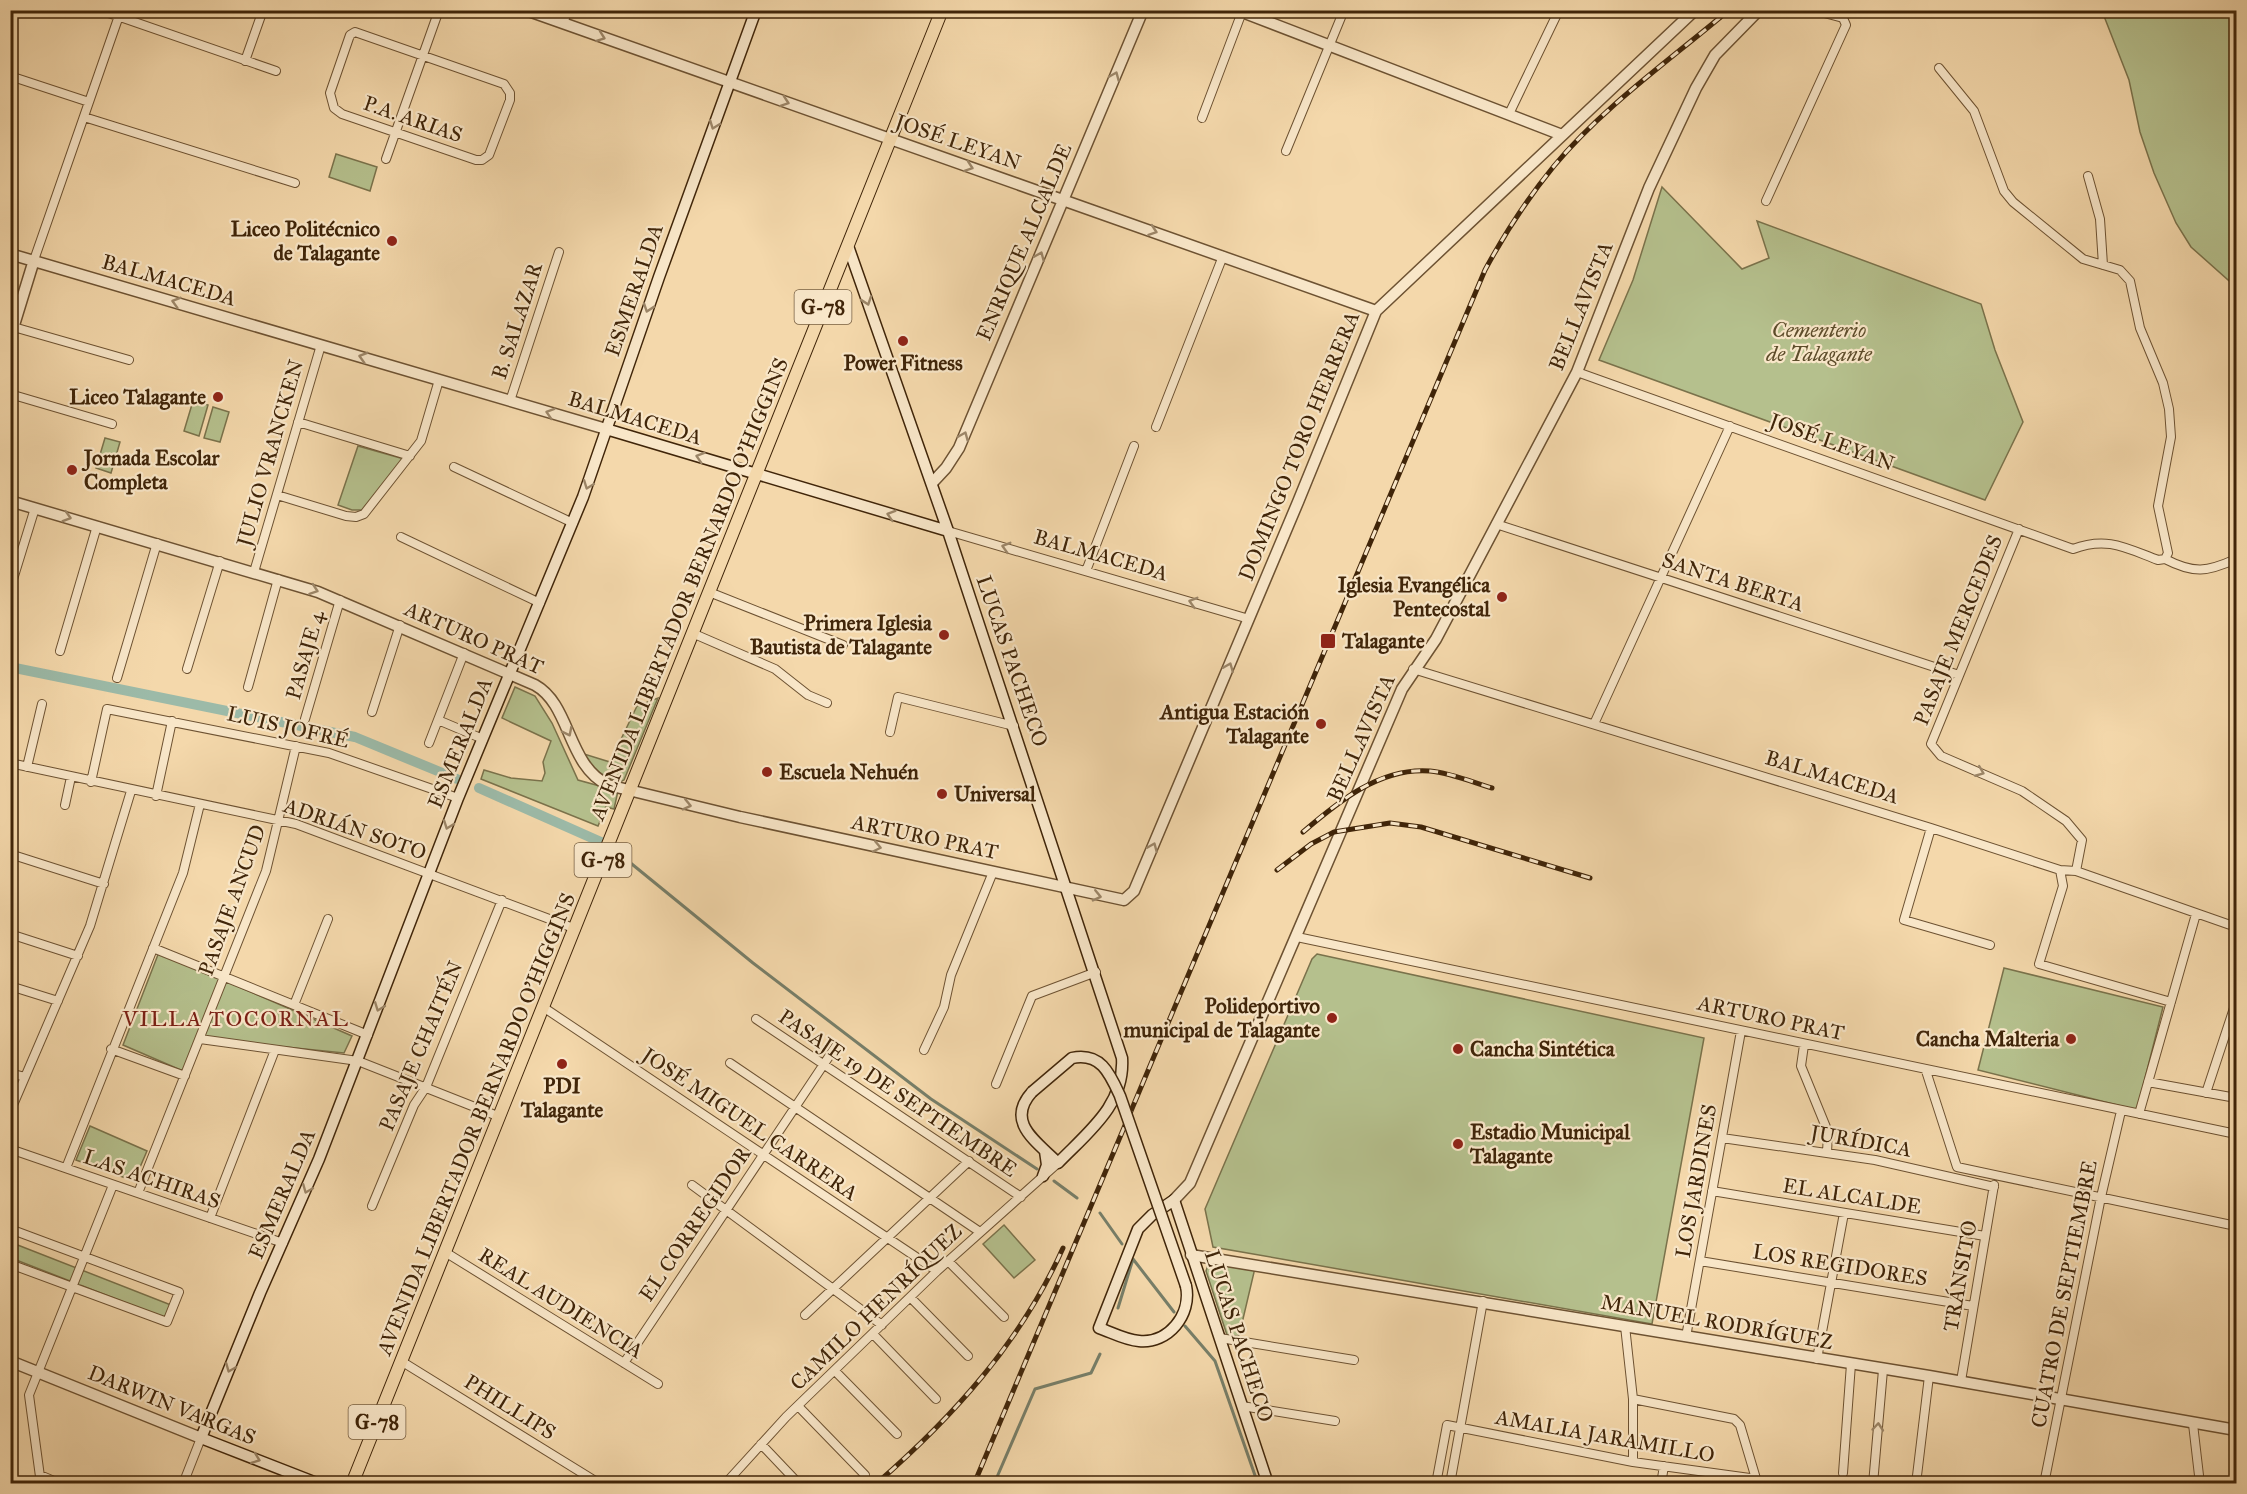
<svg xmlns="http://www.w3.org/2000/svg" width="2247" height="1494" viewBox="0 0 2247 1494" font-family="'IM FELL Great Primer',serif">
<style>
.green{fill:#b5c08d;stroke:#7a724b;stroke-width:1.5}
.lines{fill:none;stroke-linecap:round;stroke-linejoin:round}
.stream{stroke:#777e68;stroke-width:3}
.canal{stroke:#9cbaa8;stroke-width:10}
.minor-casing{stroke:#6d5232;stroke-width:10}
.tertiary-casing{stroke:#6d5232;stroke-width:13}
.secondary-casing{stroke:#402509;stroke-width:13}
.primary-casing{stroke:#402509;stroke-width:14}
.minor{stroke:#f8e6c8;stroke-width:8}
.tertiary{stroke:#f8e6c8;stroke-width:10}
.secondary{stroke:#f8e6c8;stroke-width:10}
.primary{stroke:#f4d8ab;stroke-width:12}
.rail-casing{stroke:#402509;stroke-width:5}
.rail{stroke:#f8e6c8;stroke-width:3;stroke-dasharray:9;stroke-linecap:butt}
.secondary-bridge-casing{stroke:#402509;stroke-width:13;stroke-linecap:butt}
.secondary-bridge{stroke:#f8e6c8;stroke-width:10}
.oneway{stroke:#9c8668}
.poi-dot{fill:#8f2418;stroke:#f8e6c8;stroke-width:2}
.labels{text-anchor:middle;stroke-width:4.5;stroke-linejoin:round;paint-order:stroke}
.shield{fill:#f8e6c8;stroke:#775f42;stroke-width:1.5}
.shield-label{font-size:20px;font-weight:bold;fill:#402509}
.street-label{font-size:21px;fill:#402509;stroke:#f8e6c8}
.poi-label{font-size:21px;font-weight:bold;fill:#402509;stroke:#f8e6c8;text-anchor:end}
.park-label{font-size:21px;font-style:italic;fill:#5d4c2a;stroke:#f8e6c8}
.neighbourhood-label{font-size:22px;letter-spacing:1.5px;fill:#7a1f14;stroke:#f8e6c8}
</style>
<rect width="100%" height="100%" fill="#f4d8ab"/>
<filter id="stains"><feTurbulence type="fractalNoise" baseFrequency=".00333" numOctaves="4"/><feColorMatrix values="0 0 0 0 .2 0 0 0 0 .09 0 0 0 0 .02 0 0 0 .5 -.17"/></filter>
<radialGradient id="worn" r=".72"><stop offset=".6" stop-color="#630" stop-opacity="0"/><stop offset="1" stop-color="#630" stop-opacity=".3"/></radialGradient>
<path class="green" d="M2102 11H2236V287L2191 247 2176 223 2154 173 2140 132 2129 80Z
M336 154 377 167 370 191 329 177Z
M1662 187 1742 269 1769 258 1757 221 1981 304 1995 350 2023 422 1985 500 1599 360 1633 280Z
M193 401 208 405 199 436 184 431Z
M213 407 229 412 220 442 204 438Z
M105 438 120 442 111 473 96 468Z
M358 446 404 459 362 510H352L338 505Z
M515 687 535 696 552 723 578 780 618 791 614 809 606 807 598 826 481 779 484 770 511 778 542 781 545 773 543 762 551 741 502 718Z
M658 698 624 780 620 782C602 776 592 769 581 753L610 762 637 706Z
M159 952 352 1036 344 1053 197 1038 183 1071 123 1045Z
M1317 954 1704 1038 1652 1324 1213 1247 1205 1209 1312 959Z
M2004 968 2163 1007 2137 1110 1978 1070Z
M90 1126 147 1151 134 1181 76 1160Z
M1004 1225 1035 1260 1014 1278 983 1244Z
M10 1242 171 1305 170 1320 11 1258Z
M1209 1262 1255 1268 1239 1336 1227 1335 1206 1271Z"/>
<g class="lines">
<path class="stream" d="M622 856 753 963 931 1099 1037 1169
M1054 1181 1077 1198
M1100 1213 1122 1244
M1133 1259 1174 1312
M1118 1308 1133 1259
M1185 1326 1215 1361 1258 1484
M994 1484 1035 1389 1091 1373 1100 1354"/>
<path class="canal" d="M10 667 355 737 457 779
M479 788 601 842"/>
<g class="minor-casing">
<path id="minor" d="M100 10 276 71
M563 23 568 10
M355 32 504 84 510 93V100L489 155 482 160H476L342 114 334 108 330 93 350 35Z
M245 61 263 10
M10 76 89 102
M1509 114 1559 10
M84 117 295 183
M1202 118 1242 12
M1286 151 1344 10
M386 159 439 10
M2088 176 2100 219 2103 265
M1766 201 1846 25 1843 18 1813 10
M34 260 121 10
M10 326 129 360
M1577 372 2073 549C2107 536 2126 548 2158 560L2165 559 2168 553 2158 506 2171 437 2169 409 2163 383 2140 328 2130 281 2120 270 2083 259 2013 202 2004 191 1974 111 1939 68
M10 394 112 424
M510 401 559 252
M298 422 410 456
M1156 427 1223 256
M454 467 573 523
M277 495 346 516 356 517 364 514 421 441 439 380
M1496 524 1959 675
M2019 529 1931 744 1941 756 2022 791 2066 821 2082 840 2076 871
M948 531 1249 619
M401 537 540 603
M2165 559C2194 574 2207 572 2236 559
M1086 571 1134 446
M254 572 321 345
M10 589 35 508
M709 592 843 645
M692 633 775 669 808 695 827 703
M60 651 97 526
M187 669 220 561
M1413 669 1931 828 2060 870 2076 871 2236 927
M117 678 157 543
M248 687 278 579
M372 712 400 625
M305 719 340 600
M438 720 483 739
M1594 724 1730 426
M890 732 898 697 1014 726
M429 743 464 653
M10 763 296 824 576 929
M27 767 42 704
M91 782 107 709 329 753 458 798
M156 796 172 721
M65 805 71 777
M1931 828 1904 920 1990 945
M10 854 104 884
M2060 870 2063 886 2039 964 2171 1002
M10 934 78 956
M1297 937 2236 1134
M153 948 368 1035
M10 986 58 1001
M294 1005 328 919
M543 1007 937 1271
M756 1019 1021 1197
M200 1039 358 1061 500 1117
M1804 1045 1801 1066 1828 1132 1827 1153
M111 1049 185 1076
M924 1050 944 1007 951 975 993 872
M730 1063 980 1232
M1926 1071 1957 1167 2236 1226
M10 1073 25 1077
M2148 1082 2236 1098
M996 1084 1032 996 1096 972
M2206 1093 2236 1002
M10 1112 90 926 131 791
M2139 1114 2196 914
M1722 1138 1875 1160 1994 1187
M10 1149 283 1243
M66 1168 183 873 200 804
M692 1185 882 1325
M1712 1191 1985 1236
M138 1193 266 871 296 746
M372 1206 414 1105 426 1087 502 900
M210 1218 275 1050
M10 1229 179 1292 167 1322 10 1264
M445 1252 658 1384
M948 1261 1004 1317
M1700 1261 1973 1306
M910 1297 968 1356
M805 1315 969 1161
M1625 1326 1633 1399V1462
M873 1334 936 1399
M1686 1337 1741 1031
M1220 1338 1354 1360
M1817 1359 1844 1213
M401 1361 600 1484
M624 1363 836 1046
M835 1371 897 1434
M1961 1381 1994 1185
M1633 1399 1734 1419 1740 1425 1757 1482
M798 1406 865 1475
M1242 1406 1335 1421
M2193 1424 2200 1484
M761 1444 799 1484
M1843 1473 1851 1364
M40 1475 61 1484
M41 1484 29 1395 113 1185
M183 1484 201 1438
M725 1484 786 1417 937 1271 1058 1163
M1436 1484 1447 1425 1633 1462 1757 1479
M1450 1484 1483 1301
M1661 1484 1664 1466
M1873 1484 1883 1370
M1916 1484 1929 1376
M2044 1484 2101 1197 2121 1111"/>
</g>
<g class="tertiary-casing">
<path id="tertiary" d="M526 10 1376 311
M1237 10 1562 135
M10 254 606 429
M10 338 34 260
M932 483 946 468 959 448 1143 10
M10 501 318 592 535 685C571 705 567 765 608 785L740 817 1124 900 1134 891 1298 502 1376 311 1695 10
M1174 1200 1190 1183 1402 689 1436 639 1577 372 1649 188 1696 88 1715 55 1759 10
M1191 1255 1929 1376 2236 1430
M10 1361 201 1438"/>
</g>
<g class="secondary-casing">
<path id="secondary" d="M848 246 948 531 1122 1058C1125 1105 1088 1132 1058 1163 1036 1141 1005 1122 1032 1092
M606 429 948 531
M1043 1176 1047 1165 1045 1151
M1186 1286C1192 1315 1168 1344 1139 1341 1125 1340 1111 1332 1099 1328L1138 1229 1152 1215 1174 1200 1268 1484
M319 1484 201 1438 260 1293 319 1159 458 798 583 497 659 277 756 10"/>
</g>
<g class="primary-casing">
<path id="primary" d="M352 1484 942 10"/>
</g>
<use href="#minor" class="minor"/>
<use href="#tertiary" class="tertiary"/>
<use href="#secondary" class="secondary"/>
<use href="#primary" class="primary"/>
<g class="rail-casing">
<path id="rail" d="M1303 832C1338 802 1380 767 1430 771 1451 773 1472 782 1492 788
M1277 870 1311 844 1334 832 1390 823 1421 827 1590 878
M876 1484C953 1417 1021 1342 1063 1248
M974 1484 1485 270C1505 233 1527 199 1554 166 1603 107 1670 60 1729 10"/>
</g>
<use href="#rail" class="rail"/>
<g class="secondary-bridge-casing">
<path id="secondary-bridge" d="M1032 1092 1072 1058C1101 1052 1110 1074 1120 1096L1186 1286"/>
</g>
<use href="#secondary-bridge" class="secondary-bridge"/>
</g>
<defs><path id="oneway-chevron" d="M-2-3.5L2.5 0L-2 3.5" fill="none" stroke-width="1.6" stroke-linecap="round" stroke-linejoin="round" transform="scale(1.5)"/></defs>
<g class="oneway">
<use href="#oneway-chevron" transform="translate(601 37) rotate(20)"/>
<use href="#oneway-chevron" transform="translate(1115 76) rotate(-67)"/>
<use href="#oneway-chevron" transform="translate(785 102) rotate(19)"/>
<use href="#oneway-chevron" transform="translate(714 125) rotate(111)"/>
<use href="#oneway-chevron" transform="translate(969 167) rotate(19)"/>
<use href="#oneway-chevron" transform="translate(1153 231) rotate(19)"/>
<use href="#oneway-chevron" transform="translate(1040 256) rotate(-67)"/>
<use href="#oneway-chevron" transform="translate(867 301) rotate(71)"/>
<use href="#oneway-chevron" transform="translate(176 302) rotate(-164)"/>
<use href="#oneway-chevron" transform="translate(648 308) rotate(109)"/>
<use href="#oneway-chevron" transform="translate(363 357) rotate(-164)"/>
<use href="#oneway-chevron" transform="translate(550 413) rotate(-163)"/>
<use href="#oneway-chevron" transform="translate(964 436) rotate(-67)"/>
<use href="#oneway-chevron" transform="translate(700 457) rotate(-163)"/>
<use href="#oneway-chevron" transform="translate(588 485) rotate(111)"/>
<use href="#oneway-chevron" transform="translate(891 515) rotate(-163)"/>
<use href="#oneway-chevron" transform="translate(67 517) rotate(16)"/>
<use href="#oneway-chevron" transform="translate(1006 547) rotate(-164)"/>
<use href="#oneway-chevron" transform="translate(314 590) rotate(19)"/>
<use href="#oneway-chevron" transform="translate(1193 602) rotate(-164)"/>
<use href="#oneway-chevron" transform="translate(1229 667) rotate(-68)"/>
<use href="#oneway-chevron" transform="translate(568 732) rotate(63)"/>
<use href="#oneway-chevron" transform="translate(1980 772) rotate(22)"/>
<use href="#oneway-chevron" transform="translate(687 805) rotate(13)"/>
<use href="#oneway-chevron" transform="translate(448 825) rotate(110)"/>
<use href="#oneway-chevron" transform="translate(877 847) rotate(12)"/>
<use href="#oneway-chevron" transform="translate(1153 847) rotate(-67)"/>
<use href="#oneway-chevron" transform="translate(1097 896) rotate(13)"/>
<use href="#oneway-chevron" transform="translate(379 1007) rotate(111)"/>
<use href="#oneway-chevron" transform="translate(307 1189) rotate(112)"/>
<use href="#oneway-chevron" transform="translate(230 1368) rotate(112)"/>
<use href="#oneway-chevron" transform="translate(1878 1427) rotate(-85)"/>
<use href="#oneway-chevron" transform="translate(256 1459) rotate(21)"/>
</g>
<g class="poi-dot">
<circle cx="392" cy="241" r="6"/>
<circle cx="903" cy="341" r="6"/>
<circle cx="218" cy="397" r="6"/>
<circle cx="72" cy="470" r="6"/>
<circle cx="1502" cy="597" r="6"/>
<circle cx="944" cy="635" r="6"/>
<rect x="1320" y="633" width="16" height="16" rx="3"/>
<circle cx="1321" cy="724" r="6"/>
<circle cx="767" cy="772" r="6"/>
<circle cx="942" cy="794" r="6"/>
<circle cx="1332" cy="1018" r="6"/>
<circle cx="2071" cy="1039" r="6"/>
<circle cx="1458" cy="1049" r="6"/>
<circle cx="562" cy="1064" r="6"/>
<circle cx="1458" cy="1144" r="6"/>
</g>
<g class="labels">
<g class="shield">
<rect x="794.5" y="290" width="57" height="34" rx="4.5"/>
<rect x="574.5" y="843" width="57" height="34" rx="4.5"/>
<rect x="348.5" y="1405" width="57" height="34" rx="4.5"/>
</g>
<g class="shield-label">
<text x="823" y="314">G-78</text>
<text x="603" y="867">G-78</text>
<text x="377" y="1429">G-78</text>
</g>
<g class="street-label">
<text transform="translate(413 119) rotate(19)" y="7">P.A. ARIAS</text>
<text transform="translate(958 142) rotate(19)" y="7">JOSÉ LEYAN</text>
<text transform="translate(1024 242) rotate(-67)" y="7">ENRIQUE ALCALDE</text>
<text transform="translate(169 280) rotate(16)" y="7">BALMACEDA</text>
<text transform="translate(634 290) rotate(-71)" y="7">ESMERALDA</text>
<text transform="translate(1581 306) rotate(-68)" y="7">BELLAVISTA</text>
<text transform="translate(517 321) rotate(-72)" y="7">B. SALAZAR</text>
<text transform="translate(635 418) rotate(17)" y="7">BALMACEDA</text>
<text transform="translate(1832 442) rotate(20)" y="7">JOSÉ LEYAN</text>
<text transform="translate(1299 446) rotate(-68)" y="7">DOMINGO TORO HERRERA</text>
<text transform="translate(270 453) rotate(-74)" y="7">JULIO VRANCKEN</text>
<text transform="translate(1101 555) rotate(16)" y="7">BALMACEDA</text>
<text transform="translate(1733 582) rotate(18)" y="7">SANTA BERTA</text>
<text transform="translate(689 589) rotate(-68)" y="7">AVENIDA LIBERTADOR BERNARDO O'HIGGINS</text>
<text transform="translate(1958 630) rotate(-68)" y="7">PASAJE MERCEDES</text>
<text transform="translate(474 638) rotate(24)" y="7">ARTURO PRAT</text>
<text transform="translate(305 655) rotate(-74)" y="7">PASAJE 4</text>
<text transform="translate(1012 661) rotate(71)" y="7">LUCAS PACHECO</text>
<text transform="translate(288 727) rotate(13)" y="7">LUIS JOFRÉ</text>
<text transform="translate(1361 738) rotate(-66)" y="7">BELLAVISTA</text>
<text transform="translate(460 743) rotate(-68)" y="7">ESMERALDA</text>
<text transform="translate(1832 777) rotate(17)" y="7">BALMACEDA</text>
<text transform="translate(355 829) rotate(19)" y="7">ADRIÁN SOTO</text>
<text transform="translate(925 837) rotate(12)" y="7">ARTURO PRAT</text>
<text transform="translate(232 900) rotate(-70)" y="7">PASAJE ANCUD</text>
<text transform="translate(1771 1018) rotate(12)" y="7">ARTURO PRAT</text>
<text transform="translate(421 1046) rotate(-67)" y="7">PASAJE CHAITÉN</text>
<text transform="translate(898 1093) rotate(34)" y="7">PASAJE 19 DE SEPTIEMBRE</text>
<text transform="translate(476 1124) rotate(-68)" y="7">AVENIDA LIBERTADOR BERNARDO O'HIGGINS</text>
<text transform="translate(750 1124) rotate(34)" y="7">JOSÉ MIGUEL CARRERA</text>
<text transform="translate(1861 1141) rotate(10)" y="7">JURÍDICA</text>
<text transform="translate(152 1179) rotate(19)" y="7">LAS ACHIRAS</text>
<text transform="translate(1696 1181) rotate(-80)" y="7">LOS JARDINES</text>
<text transform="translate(282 1194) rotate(-67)" y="7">ESMERALDA</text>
<text transform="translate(1852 1196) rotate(9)" y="7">EL ALCALDE</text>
<text transform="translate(695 1224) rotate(-56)" y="7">EL CORREGIDOR</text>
<text transform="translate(1840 1265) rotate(9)" y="7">LOS REGIDORES</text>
<text transform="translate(1960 1276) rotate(-80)" y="7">TRÁNSITO</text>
<text transform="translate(2064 1294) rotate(-79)" y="7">CUATRO DE SEPTIEMBRE</text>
<text transform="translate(561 1303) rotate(32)" y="7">REAL AUDIENCIA</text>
<text transform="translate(876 1307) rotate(-44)" y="7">CAMILO HENRÍQUEZ</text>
<text transform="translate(1717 1322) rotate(10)" y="7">MANUEL RODRÍGUEZ</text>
<text transform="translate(1239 1336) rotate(72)" y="7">LUCAS PACHECO</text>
<text transform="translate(172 1405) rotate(22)" y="7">DARWIN VARGAS</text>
<text transform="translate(510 1407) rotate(32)" y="7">PHILLIPS</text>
<text transform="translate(1605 1436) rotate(10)" y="7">AMALIA JARAMILLO</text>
</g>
<g class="poi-label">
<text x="380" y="236">Liceo Politécnico<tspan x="380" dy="24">de Talagante</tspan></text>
<text x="903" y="370" text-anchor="middle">Power Fitness</text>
<text x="206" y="404">Liceo Talagante</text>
<text x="84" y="465" text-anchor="start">Jornada Escolar<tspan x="84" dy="24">Completa</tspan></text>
<text x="1490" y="592">Iglesia Evangélica<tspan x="1490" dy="24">Pentecostal</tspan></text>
<text x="932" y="630">Primera Iglesia<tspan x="932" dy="24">Bautista de Talagante</tspan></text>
<text x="1342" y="648" text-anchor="start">Talagante</text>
<text x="1309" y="719">Antigua Estación<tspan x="1309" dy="24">Talagante</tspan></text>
<text x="779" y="779" text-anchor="start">Escuela Nehuén</text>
<text x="954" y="801" text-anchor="start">Universal</text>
<text x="1320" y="1013">Polideportivo<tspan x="1320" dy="24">municipal de Talagante</tspan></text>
<text x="2059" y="1046">Cancha Malteria</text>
<text x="1470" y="1056" text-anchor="start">Cancha Sintética</text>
<text x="562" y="1093" text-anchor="middle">PDI<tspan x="562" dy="24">Talagante</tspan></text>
<text x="1470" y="1139" text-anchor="start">Estadio Municipal<tspan x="1470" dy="24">Talagante</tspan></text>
</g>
<g class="park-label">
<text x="1819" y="337">Cementerio<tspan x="1819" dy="24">de Talagante</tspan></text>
</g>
<g class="neighbourhood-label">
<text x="236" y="1026">VILLA TOCORNAL</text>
</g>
</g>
<rect width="2247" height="1494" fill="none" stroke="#f4d8ab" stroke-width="36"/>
<rect x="12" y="12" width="2223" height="1470" fill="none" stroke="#402509" stroke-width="3"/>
<rect x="18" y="18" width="2211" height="1458" fill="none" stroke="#402509" stroke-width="1.5"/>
<rect width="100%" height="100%" filter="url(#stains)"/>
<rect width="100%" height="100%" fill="url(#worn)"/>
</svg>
